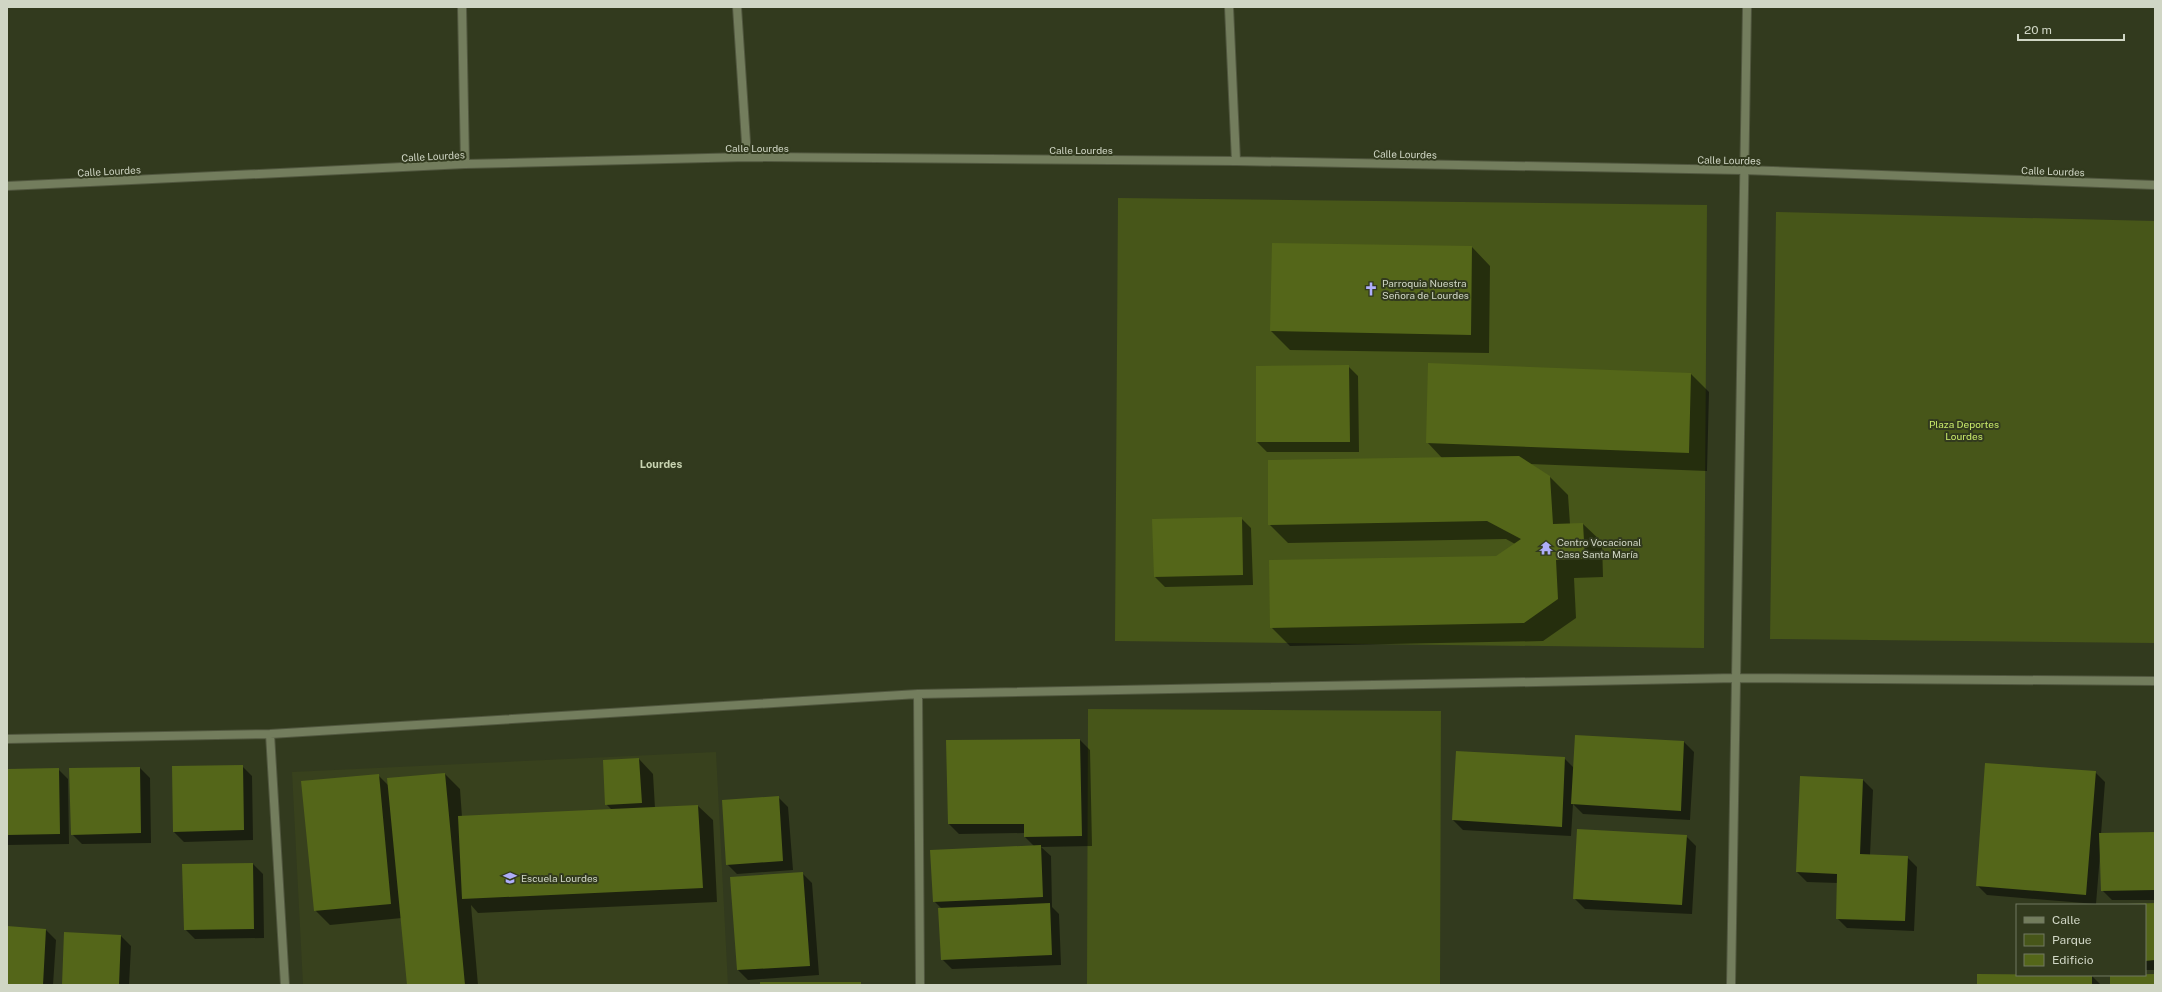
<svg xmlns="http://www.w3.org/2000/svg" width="2162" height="992" viewBox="0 0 2162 992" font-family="'Public Sans',sans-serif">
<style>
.built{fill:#38411d}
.green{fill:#475619}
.shadow{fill:#0007}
.building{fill:#546619}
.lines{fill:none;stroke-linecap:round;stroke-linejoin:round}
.minor-casing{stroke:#51573f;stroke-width:10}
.minor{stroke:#737d5d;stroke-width:8}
.labels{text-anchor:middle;stroke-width:4;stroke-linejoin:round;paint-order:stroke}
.street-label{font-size:10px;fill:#d0d6c5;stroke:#323a1e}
.poi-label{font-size:10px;fill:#d0d6c5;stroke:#323a1e;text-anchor:start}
.park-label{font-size:10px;fill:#c8e96a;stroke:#323a1e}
.neighbourhood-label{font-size:11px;font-weight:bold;fill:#c8d3b1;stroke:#323a1e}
</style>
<rect width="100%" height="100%" fill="#323a1e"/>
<path class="built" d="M716 752 728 985H303L292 772Z"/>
<path class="green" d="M1118 198 1707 205 1704 648 1115 641Z
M1776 212 2155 221V643L1770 639Z
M1088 709 1441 711 1440 985H1087Z"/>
<path class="shadow" d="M1273 244 1472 247 1490 266 1489 353 1290 350 1271 331Z
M1348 366 1358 376 1359 452H1267L1257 442Z
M1691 374 1709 392 1707 471 1530 464 1549 476 1568 495 1570 524H1583L1602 542 1603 577 1574 578 1576 618 1543 641 1290 646 1271 627 1496 557 1515 544 1506 539 1288 543 1269 524 1442 458 1427 442Z
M1241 518 1251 528 1253 585 1165 587 1155 577 1153 520Z
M1576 736 1684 742 1694 752 1690 820 1583 814 1573 804 1571 836 1463 830 1453 820 1564 758 1574 768Z
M1080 740 1090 750 1092 846 1041 847 1051 856 1052 907 1059 914 1061 965 952 969 942 959V909L934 901 1035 847 1025 837V833L959 834 949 824Z
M639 759 653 774 655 808 698 806 713 820 717 902 478 913 471 905 478 985H408L402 918 330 925 315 910 378 775 389 786 445 774 460 789 462 817 612 810 606 804Z
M242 766 252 776 253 840 184 842 174 832Z
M140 768 150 778 151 843 82 844 72 834Z
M58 769 68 779 69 844 7 845V770Z
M2095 772 2105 782 2101 834 2155 833V900H2112L2102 890 2100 855 2096 904 1987 895 1977 885Z
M1863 780 1873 790 1870 855 1907 857 1917 867 1914 931 1847 928 1837 918 1838 883 1807 882 1797 872Z
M778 797 788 807 793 870 737 874 727 864Z
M1686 836 1696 846 1692 914 1585 909 1575 899Z
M253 864 263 874 264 938 195 939 185 929Z
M802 873 812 883 819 975 748 980 738 970Z
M2155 904V970H2145V905H2111Z
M7 927 46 930 56 940 53 985H7Z
M121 936 131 946 129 985H63Z
M1978 975 2092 976 2101 985H1978Z"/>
<path class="building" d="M1272 243 1472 246 1471 335 1270 331Z
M1428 363 1691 373 1689 453 1426 443Z
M1349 365 1350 442H1256V366Z
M1519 456 1550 476 1553 524 1583 523 1585 559 1556 560 1558 599 1524 623 1270 628 1269 560 1496 556 1521 539 1487 521 1268 525V460Z
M1242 517 1243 575 1154 577 1152 519Z
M1575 735 1684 741 1681 811 1571 804Z
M1080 739 1082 836 1024 837V824H948L946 740Z
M1456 751 1565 757 1562 827 1452 820Z
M639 758 642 803 605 805 603 760Z
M1985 763 2096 771 2086 895 1976 886Z
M243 765 244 830 173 832 172 766Z
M140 767 141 833 71 835 69 768Z
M59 768 60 834 7 835V769Z
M445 773 465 985H407L387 778Z
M379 774 391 904 314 911 301 781Z
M1800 776 1863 779 1860 854 1908 856 1905 921 1836 919 1837 874 1796 872Z
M779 796 783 861 726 865 722 800Z
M698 805 703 888 462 899 458 816Z
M1577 829 1687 835 1682 905 1573 899Z
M2155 832V890L2101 891 2099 833Z
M1041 845 1043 897 933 902 930 850Z
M253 863 254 929 184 930 182 864Z
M803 872 810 966 737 970 730 877Z
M1050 903 1052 955 941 960 938 908Z
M2155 903V960L2145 961V905L2125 904Z
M7 926 46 929 43 985H7Z
M64 932 121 935 119 985H62Z
M1977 974 2092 975V985H1977Z
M2155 974V985H2110V975Z
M760 982H861V985H760Z"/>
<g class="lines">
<g class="minor-casing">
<path id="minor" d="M462 7 465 164
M737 7 747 157
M1229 7 1236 161
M7 186 465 164 747 157 1236 161 1743 170 2155 185
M918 694 920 985
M270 734 285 985
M7 739 270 734 918 694 1736 678 2155 681
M1731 985 1747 7"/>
</g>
<use href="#minor" class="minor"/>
</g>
<defs>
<g id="church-bare" transform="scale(1.08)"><path d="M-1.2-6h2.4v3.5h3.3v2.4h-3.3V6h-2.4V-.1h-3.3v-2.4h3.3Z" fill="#aeaefa" stroke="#323a1e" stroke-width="2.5" paint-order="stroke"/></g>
<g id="temple-bare" transform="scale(1.08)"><path d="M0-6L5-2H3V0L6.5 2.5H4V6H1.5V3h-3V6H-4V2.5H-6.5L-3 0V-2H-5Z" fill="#aeaefa" stroke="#323a1e" stroke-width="2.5" paint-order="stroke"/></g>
<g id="school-bare" transform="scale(1.08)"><path d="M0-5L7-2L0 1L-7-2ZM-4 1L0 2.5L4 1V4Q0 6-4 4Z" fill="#aeaefa" stroke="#323a1e" stroke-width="2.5" paint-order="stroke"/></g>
</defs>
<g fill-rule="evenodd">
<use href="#church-bare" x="1371" y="289"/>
<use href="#temple-bare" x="1546" y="548"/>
<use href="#school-bare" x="510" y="878"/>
</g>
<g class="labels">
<g class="street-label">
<text x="757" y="152">Calle Lourdes</text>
<text x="1081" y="154">Calle Lourdes</text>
<text transform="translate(1405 154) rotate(1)" y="4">Calle Lourdes</text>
<text transform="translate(433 156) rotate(-3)" y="4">Calle Lourdes</text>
<text transform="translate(1729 160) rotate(1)" y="4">Calle Lourdes</text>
<text transform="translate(109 171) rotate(-3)" y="4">Calle Lourdes</text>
<text transform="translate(2053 171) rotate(2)" y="4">Calle Lourdes</text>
</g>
<g class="poi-label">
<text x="1382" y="287">Parroquia Nuestra<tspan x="1382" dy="12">Señora de Lourdes</tspan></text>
<text x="1557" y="546">Centro Vocacional<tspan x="1557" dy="12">Casa Santa María</tspan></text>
<text x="521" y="882">Escuela Lourdes</text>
</g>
<g class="park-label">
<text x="1964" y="428">Plaza Deportes<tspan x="1964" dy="12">Lourdes</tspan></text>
</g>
<g class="neighbourhood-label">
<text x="661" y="468">Lourdes</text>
</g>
</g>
<rect width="2162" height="992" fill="none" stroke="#d0d6c5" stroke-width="16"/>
<rect x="2016" y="904" width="130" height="72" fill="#323a1e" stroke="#717861"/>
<rect x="2024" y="917" width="20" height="6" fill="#737d5d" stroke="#717861"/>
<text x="2052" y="924" font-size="12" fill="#d0d6c5">Calle</text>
<rect x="2024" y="934" width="20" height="12" fill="#475619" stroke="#717861"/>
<text x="2052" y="944" font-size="12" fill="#d0d6c5">Parque</text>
<rect x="2024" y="954" width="20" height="12" fill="#546619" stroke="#717861"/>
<text x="2052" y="964" font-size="12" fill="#d0d6c5">Edificio</text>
<path d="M2018 34v6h106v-6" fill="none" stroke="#d0d6c5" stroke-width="2"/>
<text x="2024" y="34" font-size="12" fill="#d0d6c5" stroke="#323a1e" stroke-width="3" paint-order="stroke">20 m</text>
</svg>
